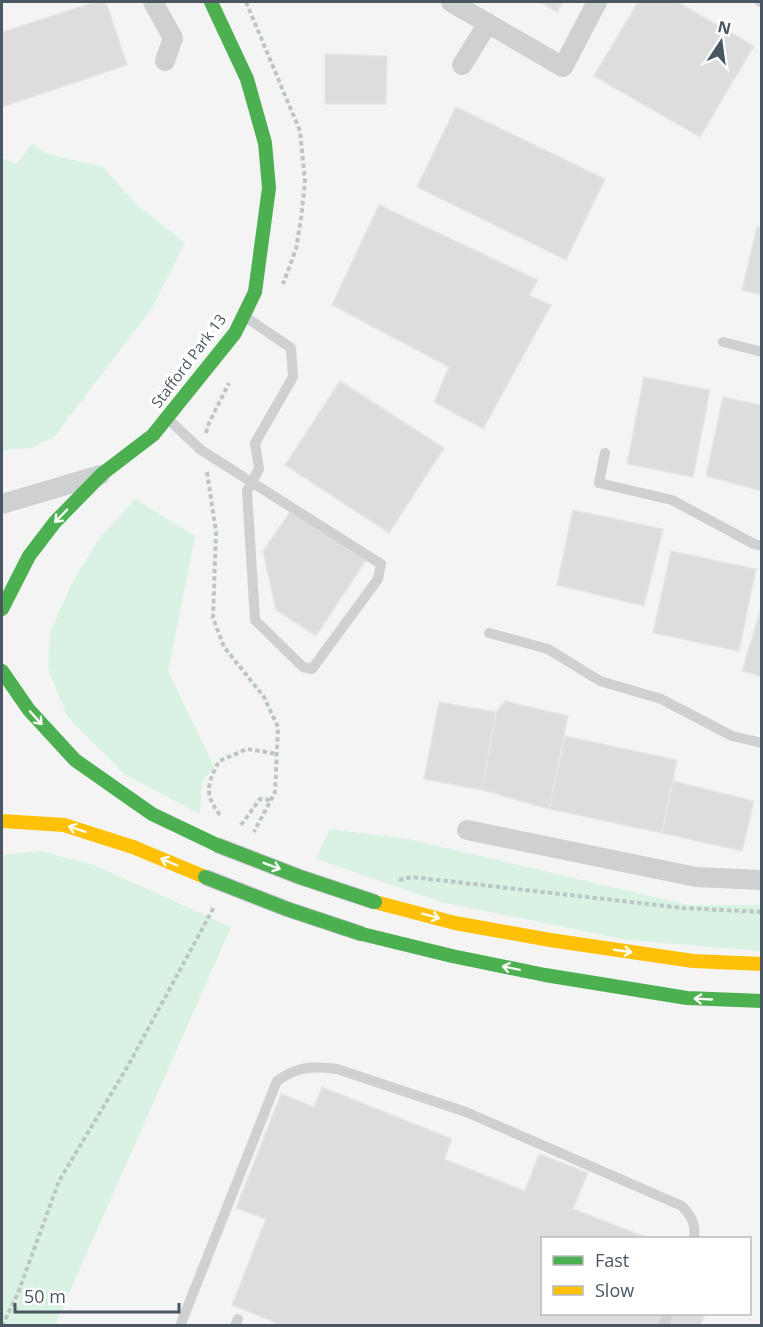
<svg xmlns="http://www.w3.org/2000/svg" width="763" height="1327" viewBox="0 0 763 1327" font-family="'Open Sans',sans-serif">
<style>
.green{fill:#d9f2e3}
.building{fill:#ddddde;stroke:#e5e6e7;stroke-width:1.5}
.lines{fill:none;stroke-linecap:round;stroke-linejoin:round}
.path{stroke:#bcc7c4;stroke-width:4;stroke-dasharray:4.5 3;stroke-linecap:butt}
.lane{stroke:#ced0d2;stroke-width:10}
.street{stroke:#ced0d2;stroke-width:20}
.fast{stroke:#4caf50;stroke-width:14}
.slow{stroke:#ffc107;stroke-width:14}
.fast-bridge-casing{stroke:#b9bec3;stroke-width:16;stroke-linecap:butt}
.fast-bridge{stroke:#4caf50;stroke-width:14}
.oneway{stroke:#f6fbf6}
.labels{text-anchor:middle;stroke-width:6;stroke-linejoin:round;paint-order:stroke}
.street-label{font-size:15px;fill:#4a5661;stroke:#fff}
</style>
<rect width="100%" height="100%" fill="#f4f4f4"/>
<path class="green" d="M32 143 48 154 103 167 137 205 185 243 152 308 54 437 31 448 2 450V158L17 164Z
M135 499 195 536 168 671 214 767 202 782 200 814 124 774 67 716 48 668 50 633 71 585 99 539Z
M330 829 408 839 688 905H761V951L628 940 441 902 316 859Z
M40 851 94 865 231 927 55 1325H2V855Z"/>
<path class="building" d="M95 2H106L127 65 2 107V32Z
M540 2H563L557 12Z
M638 2H678L754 46 700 137 594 76Z
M325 54 387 56 386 104H325Z
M456 107 605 179 566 260 417 187Z
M379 205 538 280 529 295 551 305 483 429 434 402 449 367 332 305Z
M757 227 762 228V295L742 290Z
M644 377 710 390 693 477 627 464Z
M340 381 444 448 389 533 285 465Z
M723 397 762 405V491L706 476Z
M573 510 663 529 644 606 557 585Z
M290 512 366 560 316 636 276 610 263 551Z
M671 551 756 569 739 651 653 633Z
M762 605V677L742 671Z
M505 701 568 716 549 809 482 790 496 712Z
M439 702 496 712 482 790 424 779Z
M565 736 677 760 662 833 549 809Z
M673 781 754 801 742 851 662 833Z
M322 1087 452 1139 444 1159 525 1191 539 1154 588 1173 573 1209 648 1238H542V1314H705L700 1326H284L232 1305 266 1219 236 1208 281 1094 314 1107Z"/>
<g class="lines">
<path class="path" d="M246 2 300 131 305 181 301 219 296 249 283 284
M206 433 209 423 229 383
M207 472 216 532 213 618 224 647 264 697 278 727 275 792 254 832
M220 815C204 794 207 784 219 761L247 749 278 754
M241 825 260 799 271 800
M399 880 412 877 683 908 762 912
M2 1326 18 1293 59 1181 129 1064 214 907"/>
<path class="lane" d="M760 2H762
M723 342 762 352
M167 418 201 450 381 564 378 579 312 669 303 667 255 620 247 491 259 469 255 443 293 377 291 348 244 316
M605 453 599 483 672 500 754 544 762 546
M489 633 548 649 600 681 661 699 732 736 762 743
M180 1326 277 1081C298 1066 312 1066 337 1069L466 1112 682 1206C692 1217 696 1224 694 1238
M235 1326 238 1319
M663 1326 668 1314"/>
<path class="street" d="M153 2 173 38 165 61
M451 2 563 67 597 2
M462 65 488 23
M2 504 100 475
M467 830 696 877 762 880"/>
<path class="fast" d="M2 609 29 556 55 522 102 474 153 435 235 333 255 292 269 188 265 143 247 79 211 2
M2 671 29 710 75 760 152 814 217 845
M362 934 452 956 545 975 687 998 762 1001"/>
<path class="slow" d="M2 821 64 825 133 847 205 877
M375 902 455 923 550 940 693 961 762 964"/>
<g class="fast-bridge-casing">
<path id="fast-bridge" d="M217 845 300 877 375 902
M205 877 287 909 362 934"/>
</g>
<use href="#fast-bridge" class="fast-bridge"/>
</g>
<defs><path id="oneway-shaft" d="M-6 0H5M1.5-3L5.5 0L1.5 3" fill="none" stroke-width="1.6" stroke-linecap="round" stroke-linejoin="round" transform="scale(1.5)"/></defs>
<g class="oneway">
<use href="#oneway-shaft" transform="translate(61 516) rotate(134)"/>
<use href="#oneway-shaft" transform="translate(36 718) rotate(48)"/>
<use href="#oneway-shaft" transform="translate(77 829) rotate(-162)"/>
<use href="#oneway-shaft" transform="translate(169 862) rotate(-157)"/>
<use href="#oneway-shaft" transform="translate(272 866) rotate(21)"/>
<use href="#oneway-shaft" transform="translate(431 916) rotate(15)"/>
<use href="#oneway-shaft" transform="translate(623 951) rotate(8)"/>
<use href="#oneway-shaft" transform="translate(511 968) rotate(-168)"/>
<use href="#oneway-shaft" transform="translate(703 999) rotate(-177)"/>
</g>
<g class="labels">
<g class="street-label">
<text transform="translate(189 361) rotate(-53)" y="5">Stafford Park 13</text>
</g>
</g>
<rect width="763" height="1327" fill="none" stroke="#4a5661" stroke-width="6"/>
<rect x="541" y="1237" width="210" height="78" fill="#ffffff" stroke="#b7bbc0" stroke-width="1.5"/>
<rect x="553" y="1256" width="30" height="9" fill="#4caf50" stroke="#b7bbc0" stroke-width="1.5"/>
<text x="595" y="1267" font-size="18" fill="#4a5661">Fast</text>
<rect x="553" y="1286" width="30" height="9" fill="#ffc107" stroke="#b7bbc0" stroke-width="1.5"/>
<text x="595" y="1297" font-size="18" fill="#4a5661">Slow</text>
<g transform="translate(721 42) rotate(13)" stroke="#ffffff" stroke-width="4.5" paint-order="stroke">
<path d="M0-4.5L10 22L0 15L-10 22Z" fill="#4a5661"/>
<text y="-9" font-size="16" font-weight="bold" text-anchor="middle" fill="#4a5661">N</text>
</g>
<path d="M15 1303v9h164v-9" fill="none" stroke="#4a5661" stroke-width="3"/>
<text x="24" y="1303" font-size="18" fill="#4a5661" stroke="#ffffff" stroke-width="4.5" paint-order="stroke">50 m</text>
</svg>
